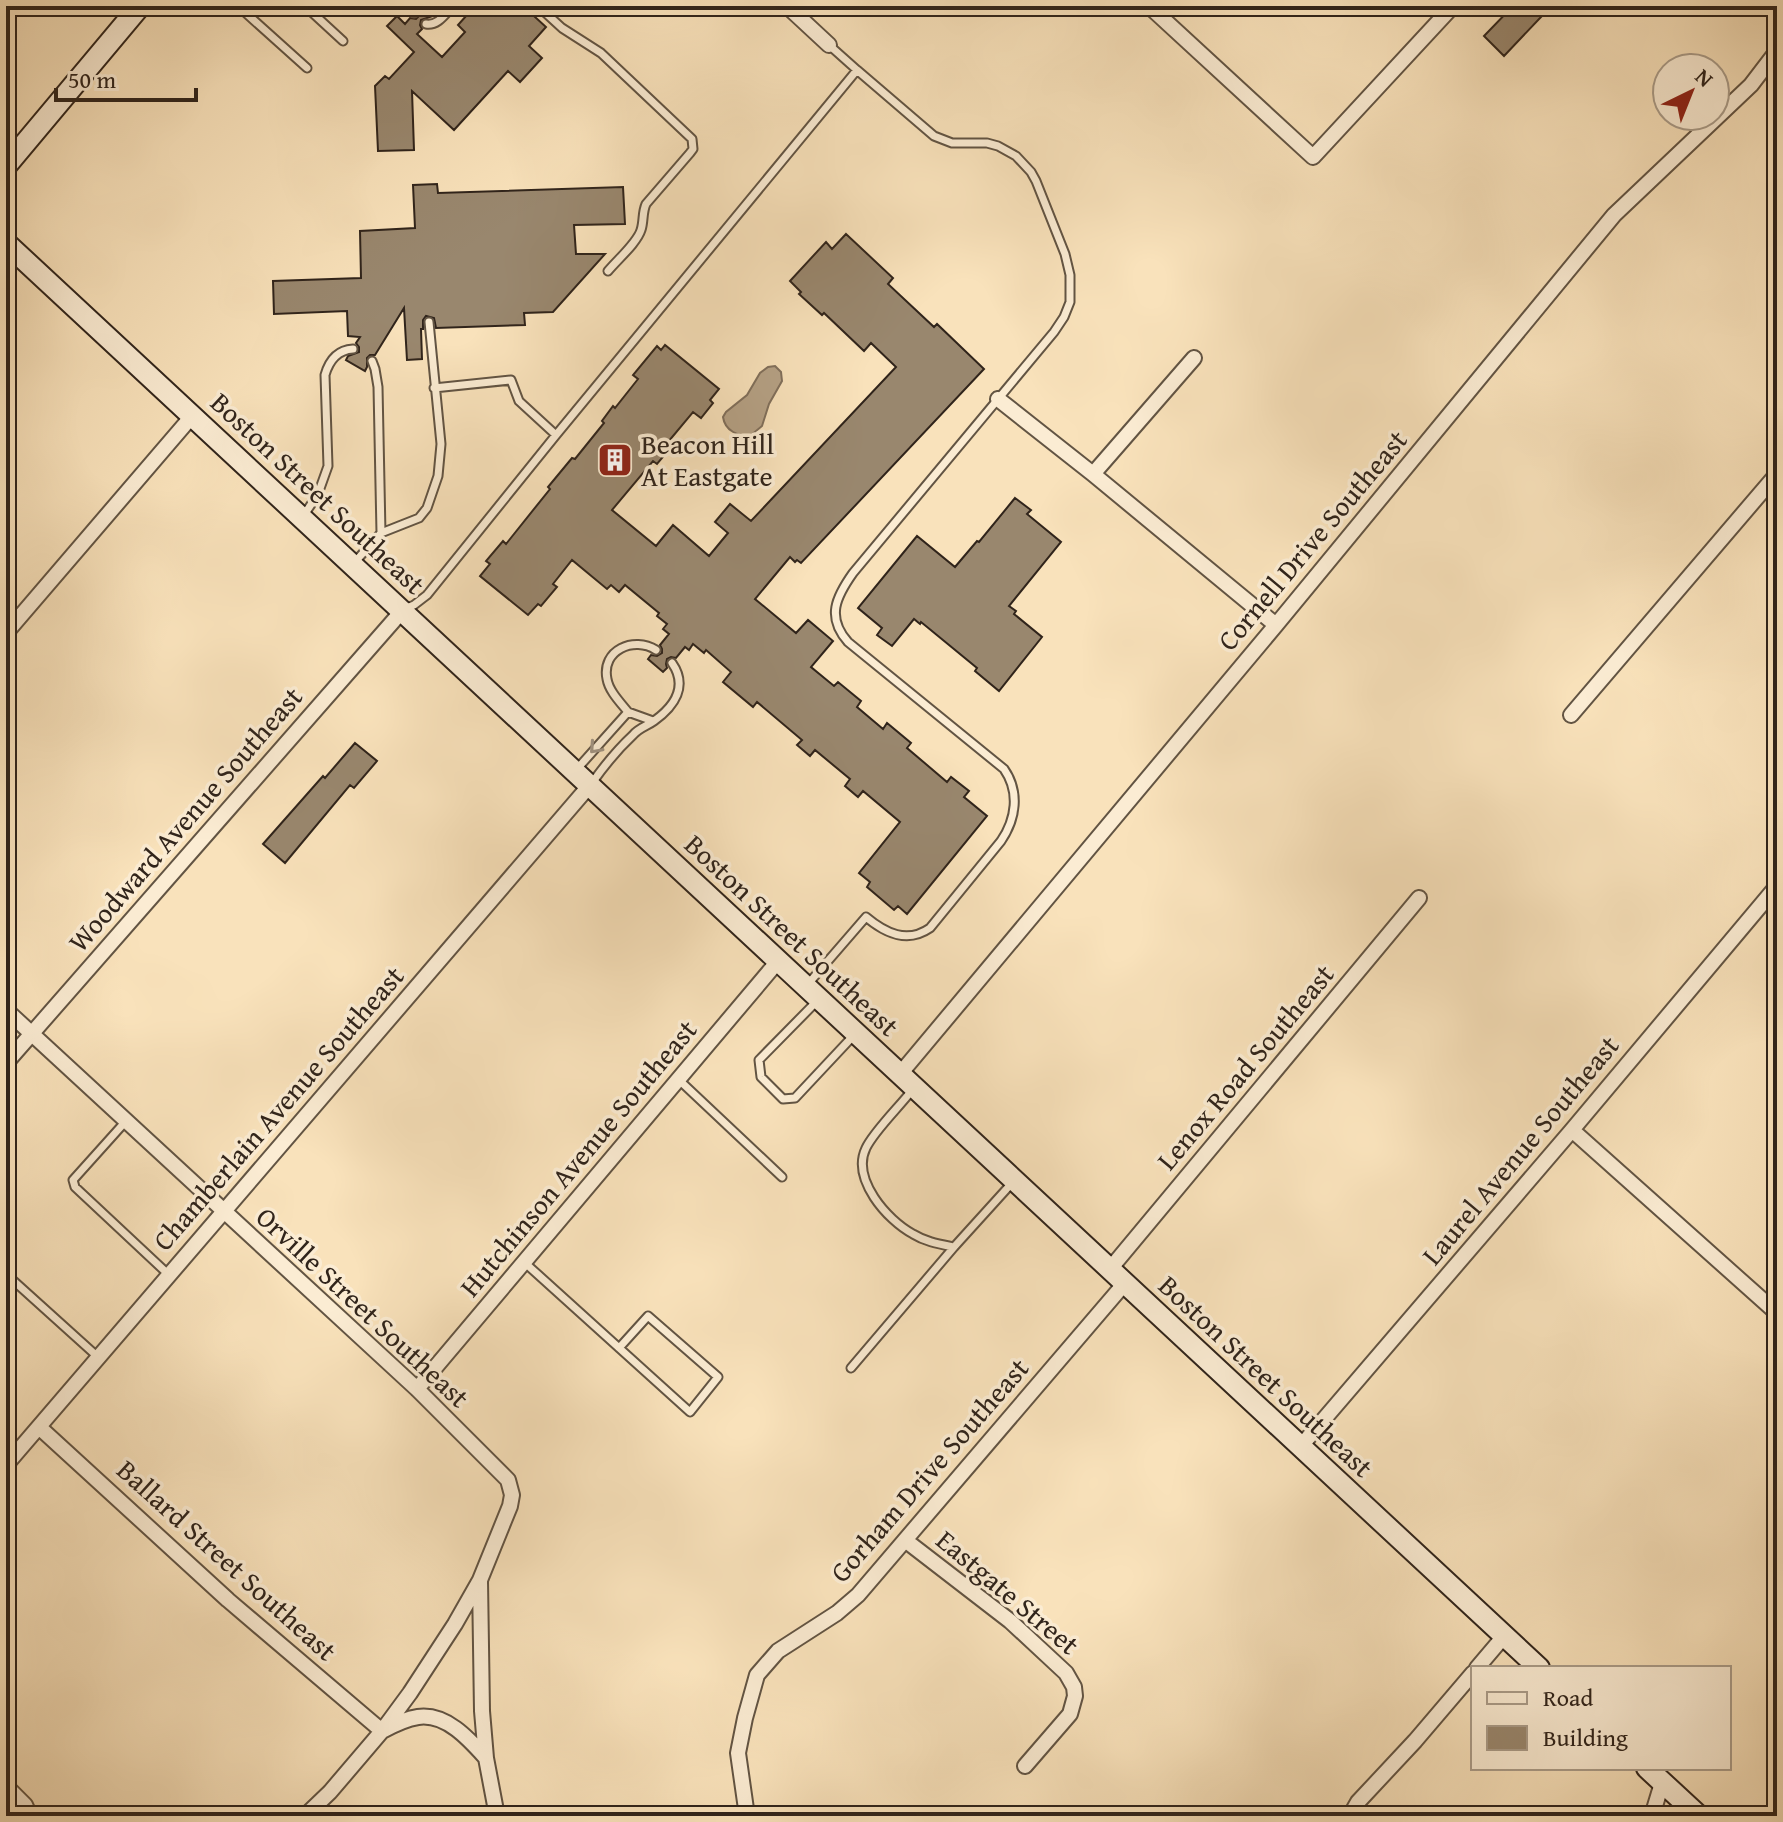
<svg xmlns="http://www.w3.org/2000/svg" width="1783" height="1822" viewBox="0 0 1783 1822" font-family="'Gentium Book Plus',serif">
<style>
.water{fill:#b5a185;stroke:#806f5b;stroke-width:2}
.building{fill:#99876e;stroke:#30241b;stroke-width:2}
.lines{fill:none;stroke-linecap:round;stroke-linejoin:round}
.lane-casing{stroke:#625443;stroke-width:11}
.street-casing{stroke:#625443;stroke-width:18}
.secondary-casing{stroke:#30241b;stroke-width:24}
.lane{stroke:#fbecd3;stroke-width:7}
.street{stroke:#fbecd3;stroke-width:14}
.secondary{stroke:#fbecd3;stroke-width:20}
.oneway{stroke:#a09280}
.labels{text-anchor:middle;stroke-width:7;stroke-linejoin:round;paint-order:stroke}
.poi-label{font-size:28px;fill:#30241b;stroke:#fbecd3;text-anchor:start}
.street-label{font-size:28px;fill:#30241b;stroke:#fbecd3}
</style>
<rect width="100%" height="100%" fill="#f9e2bb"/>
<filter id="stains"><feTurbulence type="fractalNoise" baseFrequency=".0025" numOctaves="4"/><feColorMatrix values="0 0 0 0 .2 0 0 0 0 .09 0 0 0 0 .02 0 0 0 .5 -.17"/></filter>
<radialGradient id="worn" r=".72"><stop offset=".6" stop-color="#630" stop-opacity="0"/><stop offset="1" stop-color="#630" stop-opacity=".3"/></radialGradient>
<path class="water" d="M775 366 781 372 782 381 769 404 762 426 750 436C738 436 725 431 723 417L726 412 747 395 760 373 768 367Z"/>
<path class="building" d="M421 6H443L433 16 421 20 420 25 422 29 417 34 442 57 465 32 458 25 475 6H523L546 27 529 46 542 58 520 82 508 71 454 130 412 91 414 150 378 151 375 86 385 76 389 79 414 52 387 26 397 16 405 24 410 18 416 19 420 15 419 8Z
M1513 6H1530L1541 17 1504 56 1484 36Z
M437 184 438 193 623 187 625 224 574 225 576 254H605L553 312 524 313 525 325 436 328 434 318 426 316 423 320V329H421L422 359 407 360 404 308 375 355H370L367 358V367L365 371 346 360 348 356 359 352V347L356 343 360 337 348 336 347 311 274 314 273 281 361 278 360 231 415 228 413 185Z
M846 234 893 278 888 284 934 327 937 324 984 369 801 563 797 560 795 562 790 557 755 599 796 633 808 620 833 641 811 667 834 686 838 682 861 701 857 707 883 729 887 723 911 743 907 748 947 782 951 777 969 791 964 797 987 816 907 914 898 906 894 910 867 887 870 882 859 873 900 822 863 791 858 797 845 786 850 779 815 750 810 756 797 745 802 740 757 702 753 707 723 682 731 672 706 650 704 653 693 644 689 650 685 647 676 658 671 657 667 659 666 664 667 668 663 672 648 659 651 655 657 656 662 653V649L660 645 669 634 663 629 667 624 657 616 659 613 625 585 619 592 611 585 607 589 572 560 553 584 557 587 541 606 538 604 528 615 480 576 490 564 486 561 503 541 506 544 550 489 548 487 572 458 575 459 604 423 602 421 613 406 615 408 638 379 633 375 657 346 661 350 665 345 719 389 710 400 713 403 701 418 693 412 663 448 667 452 657 464 653 461 612 510 656 546 673 525 709 556 728 533 715 522 730 504 751 521 896 367 871 343 864 351 824 313 822 315 799 294 801 292 790 281 826 242 832 249Z
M1015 498 1031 510 1027 514 1061 542 1009 606 1016 611 1014 614 1042 637 999 691 975 671 977 668 921 622 920 624 914 619 892 646 877 635 882 628 858 608 917 536 955 567 977 541 979 542Z
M355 743 377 761 354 788 350 785 285 863 263 844 323 776 325 778Z"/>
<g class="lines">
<g class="lane-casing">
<path id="lane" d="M238 6 307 68
M305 6 343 41
M412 6 414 13
M538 6 562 28 601 53 692 139 693 149 690 153 646 204C642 213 644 221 641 230 637 243 617 260 608 271
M426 24C438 26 445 14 453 6
M829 45 857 70
M434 388 511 380 519 401 556 435
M304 515 318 494 328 466 325 375C329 361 337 350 353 349
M381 533 419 518 427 508 438 476 441 444 429 322
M354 563 381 533 378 387 375 369 372 361
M404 609 414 605 427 595 556 435 857 70 934 136 952 143H987L998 146 1016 156 1031 172 1036 181 1065 254 1070 275V302L1064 317 1054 332 853 573C836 597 826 617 848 642L1004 769C1020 792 1016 819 1001 841L930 928C907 944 885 933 866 917L808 984
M628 712 653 721
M577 769 628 712C620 702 609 691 607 679 601 650 634 636 656 650
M592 783C604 766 618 749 633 735 639 728 647 726 654 721 675 706 688 686 672 663
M818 1000 759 1060 761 1077 783 1099 795 1098 855 1034
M678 1079 782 1177
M913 1089C901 1105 874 1131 866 1148 851 1179 887 1220 913 1234 926 1242 939 1244 954 1247L1012 1183
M126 1121 73 1180 75 1187 168 1274
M524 1262 690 1412 718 1377 648 1316 619 1348
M6 1274 98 1357
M851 1368 954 1247"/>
</g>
<g class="street-casing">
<path id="street" d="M787 6 829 45
M1149 6 1313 157 1453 6
M998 399 1093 474 1276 625
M1093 474 1194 358
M6 633 193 415
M1571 715 1777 474
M6 1010 417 1389 508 1480 512 1495 510 1506 480 1580 455 1624 410 1693 382 1731 330 1792 305 1816
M6 1063 403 610
M900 1074 1276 625 1614 215 1751 85 1777 51
M1572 1130 1777 1313
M1110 1269 1419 898
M417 1389 779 960
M39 1427 228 1600 382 1731C393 1725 405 1719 418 1717 446 1713 469 1739 486 1758
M1301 1446 1572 1130 1777 886
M6 1465 590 785
M905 1540 1010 1621 1066 1673 1074 1687 1075 1696 1070 1714 1025 1766
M480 1581 482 1711 486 1758 497 1816
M1477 1668 1505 1635
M6 1786 25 1805 30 1816
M747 1816 738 1753 745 1718 757 1675 778 1651 837 1613 858 1595 1125 1283
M1350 1816 1358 1802 1415 1741 1473 1673
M1652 1816 1662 1783"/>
</g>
<g class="secondary-casing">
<path id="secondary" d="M6 166 140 6
M6 243 1539 1668
M1647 1768 1699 1816"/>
</g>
<use href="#lane" class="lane"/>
<use href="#street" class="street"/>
<use href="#secondary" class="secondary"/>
</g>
<defs><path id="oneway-chevron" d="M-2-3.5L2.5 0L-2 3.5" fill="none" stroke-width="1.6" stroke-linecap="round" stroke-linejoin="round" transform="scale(2)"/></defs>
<use class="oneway" href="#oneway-chevron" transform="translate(595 748) rotate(132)"/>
<defs>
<g id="building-square" transform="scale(1.8)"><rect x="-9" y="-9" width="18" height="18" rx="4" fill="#8f2418" stroke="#fbecd3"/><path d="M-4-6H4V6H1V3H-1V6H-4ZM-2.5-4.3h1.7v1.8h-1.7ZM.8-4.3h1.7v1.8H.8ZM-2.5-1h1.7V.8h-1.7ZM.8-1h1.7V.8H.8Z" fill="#fff"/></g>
</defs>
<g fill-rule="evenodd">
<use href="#building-square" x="615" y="460"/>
</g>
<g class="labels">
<g class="poi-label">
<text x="641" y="454">Beacon Hill<tspan x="641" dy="32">At Eastgate</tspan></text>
</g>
<g class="street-label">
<text transform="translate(318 493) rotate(43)" y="10">Boston Street Southeast</text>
<text transform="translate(1312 540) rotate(-50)" y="10">Cornell Drive Southeast</text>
<text transform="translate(185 819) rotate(-49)" y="10">Woodward Avenue Southeast</text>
<text transform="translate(792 935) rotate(43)" y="10">Boston Street Southeast</text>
<text transform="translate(1245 1067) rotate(-50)" y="10">Lenox Road Southeast</text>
<text transform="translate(278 1108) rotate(-49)" y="10">Chamberlain Avenue Southeast</text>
<text transform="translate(1520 1150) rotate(-50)" y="10">Laurel Avenue Southeast</text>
<text transform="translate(578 1158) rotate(-50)" y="10">Hutchinson Avenue Southeast</text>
<text transform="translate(363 1307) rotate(43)" y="10">Orville Street Southeast</text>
<text transform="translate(1266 1376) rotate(43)" y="10">Boston Street Southeast</text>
<text transform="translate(929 1470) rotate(-49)" y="10">Gorham Drive Southeast</text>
<text transform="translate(227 1560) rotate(42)" y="10">Ballard Street Southeast</text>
<text transform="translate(1008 1592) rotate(40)" y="10">Eastgate Street</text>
</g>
</g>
<rect width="1783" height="1822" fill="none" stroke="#f9e2bb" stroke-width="32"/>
<rect x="8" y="8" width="1767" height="1806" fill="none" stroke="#30241b" stroke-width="4"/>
<rect x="16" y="16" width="1751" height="1790" fill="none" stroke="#30241b" stroke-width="2"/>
<rect x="1471" y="1666" width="260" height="104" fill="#fbecd3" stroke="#aa9c89" stroke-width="2"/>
<rect x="1487" y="1692" width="40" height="12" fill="#fbecd3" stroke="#aa9c89" stroke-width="2"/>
<text x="1543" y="1706" font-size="24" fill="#30241b">Road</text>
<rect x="1487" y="1726" width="40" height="24" fill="#99876e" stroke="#aa9c89" stroke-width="2"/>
<text x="1543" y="1746" font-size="24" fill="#30241b">Building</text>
<g transform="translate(1691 92) rotate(43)"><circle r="38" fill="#fbecd3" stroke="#aa9c89" stroke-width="2"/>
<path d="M0-6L14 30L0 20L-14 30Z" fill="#8f2418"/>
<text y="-12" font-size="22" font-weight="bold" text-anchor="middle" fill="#30241b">N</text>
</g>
<path d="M56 88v12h140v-12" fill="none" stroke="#30241b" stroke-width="4"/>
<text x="68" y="88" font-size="24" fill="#30241b" stroke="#fbecd3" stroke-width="6" paint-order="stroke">50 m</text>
<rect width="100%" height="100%" filter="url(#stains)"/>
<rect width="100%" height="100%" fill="url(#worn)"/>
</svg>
